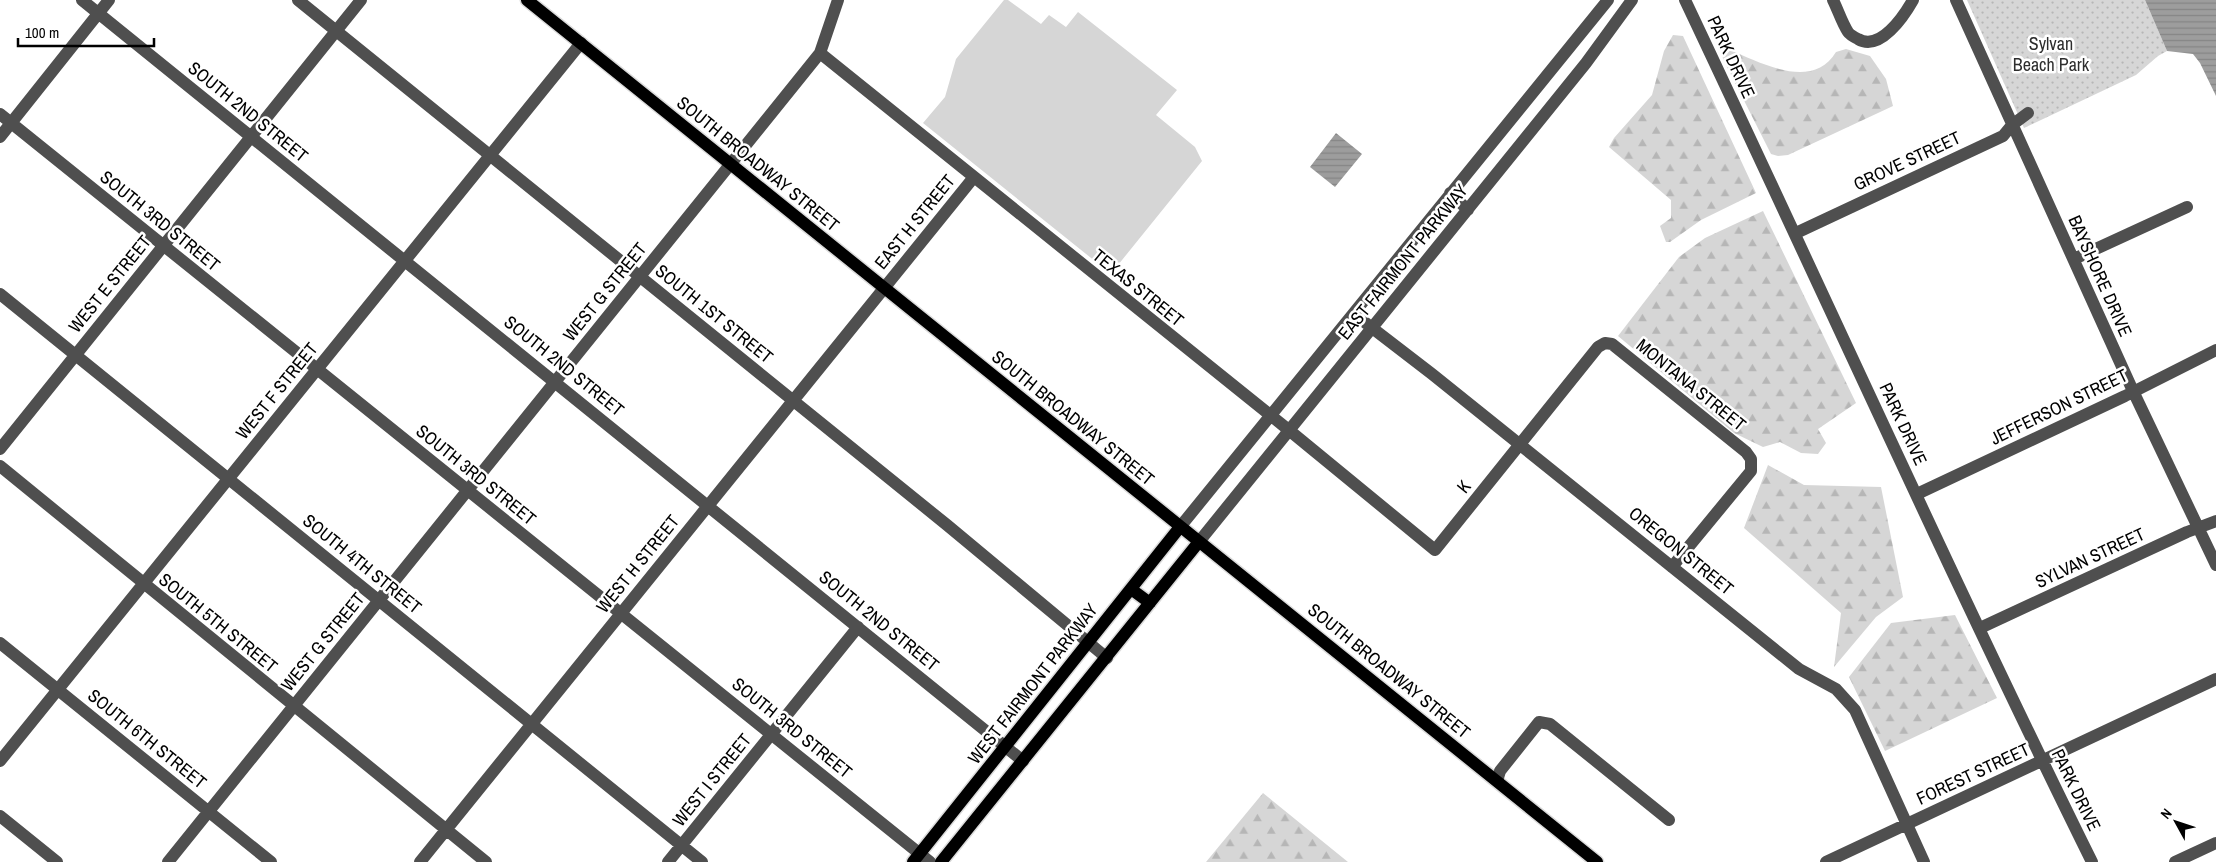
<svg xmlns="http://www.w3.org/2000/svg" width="2216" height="862" viewBox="0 0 2216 862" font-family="'Archivo Narrow',sans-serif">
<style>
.grass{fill:#d6d6d6}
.forest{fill:url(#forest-firs)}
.park{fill:url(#park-dots)}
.water{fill:url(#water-rules)}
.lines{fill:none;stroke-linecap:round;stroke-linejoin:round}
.major-casing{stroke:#dbdbdb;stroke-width:15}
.minor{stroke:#4f4f4f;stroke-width:12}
.major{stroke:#000;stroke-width:12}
.labels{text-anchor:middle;stroke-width:5;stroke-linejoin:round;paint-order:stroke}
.park-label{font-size:18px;fill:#2d2d2d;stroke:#fff}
.street-label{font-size:18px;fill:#000;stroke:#fff}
</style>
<defs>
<pattern id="forest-firs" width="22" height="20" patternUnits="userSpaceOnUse" patternTransform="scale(1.25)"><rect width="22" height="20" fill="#d6d6d6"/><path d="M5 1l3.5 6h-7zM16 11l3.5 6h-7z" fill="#b6b6b6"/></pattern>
<pattern id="park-dots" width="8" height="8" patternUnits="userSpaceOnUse" patternTransform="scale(1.25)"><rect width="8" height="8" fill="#d6d6d6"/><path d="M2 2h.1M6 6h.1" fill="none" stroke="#b6b6b6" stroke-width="1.8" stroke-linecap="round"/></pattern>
<pattern id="water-rules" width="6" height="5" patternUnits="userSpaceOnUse" patternTransform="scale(1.25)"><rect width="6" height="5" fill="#9d9d9d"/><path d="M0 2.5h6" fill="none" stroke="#858585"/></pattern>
</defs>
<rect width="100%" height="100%" fill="#fff"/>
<path class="grass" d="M1004 0H1008L1041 24 1049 15 1066 27 1078 12 1177 90 1156 115 1195 147 1202 161 1118 265 1112 261 1106 270 923 123 945 97 956 59Z"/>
<path class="forest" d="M1673 35 1683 36 1756 193 1701 220 1670 242H1666L1660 226 1671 218V200L1609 147 1614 138 1652 95 1664 51Z
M1846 49 1870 56 1886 79 1893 106 1788 155 1778 156 1771 154 1723 59 1722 53 1730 50C1761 63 1813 91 1836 52Z
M1763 211 1856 403 1818 429 1826 443 1818 454 1801 453 1780 442 1763 447 1734 433 1618 336 1679 257 1705 238Z
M1768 465 1804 485 1881 487 1903 597 1876 617 1834 667 1841 613 1744 528Z
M1955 615 1997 698 1885 751 1849 677 1891 623Z
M1263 793 1348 862H1206Z"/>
<path class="park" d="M1967 0H2145L2167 51 2158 56 2136 75 2024 128Z"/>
<path class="water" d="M2145 0H2216V96L2200 63 2193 54 2167 51Z
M1336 133 1362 154 1335 187 1310 167Z"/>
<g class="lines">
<g class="major-casing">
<path id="major" d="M527 0 1597 862
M1131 589 1150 603
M913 862 1180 527
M941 862 1198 543"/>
</g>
<path class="minor" d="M82 0 1023 761
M298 0 947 525 1107 658
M1685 0C1821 287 1951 577 2092 862
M1833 0C1838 10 1842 23 1848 32 1850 35 1854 37 1858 39 1880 52 1904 16 1913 0
M1956 0 2133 391 2216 565
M820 53 1290 431 1435 550 1598 347 1605 343 1612 344 1746 452 1751 459V471L1672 567
M0 114 930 862
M0 137 109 0
M1450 193 1468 210
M1796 233 2003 136 2012 125 2028 113
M2074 259 2187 207
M0 294 702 862
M1354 314 1432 374 1799 669 1836 689 1855 710 1924 862
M0 449 361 0
M0 466 486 862
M1917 494 2125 396 2216 350
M1180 527 1608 0
M1198 543 1586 63 1632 0
M1980 628 2187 532 2216 521
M0 643 271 862
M0 761 581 43
M1497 781 1500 771 1539 722 1550 724 1669 820
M0 816 57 862
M168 862 820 53 838 0
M420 862 974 177
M668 862 858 627
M1826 862 2216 679
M2175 862 2216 843"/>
<use href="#major" class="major"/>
</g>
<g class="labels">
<g class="park-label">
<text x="2051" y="50">Sylvan<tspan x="2051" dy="21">Beach Park</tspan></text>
</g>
<g class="street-label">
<text transform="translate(1731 57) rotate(65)" y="6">PARK DRIVE</text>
<text transform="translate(248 112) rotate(39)" y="6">SOUTH 2ND STREET</text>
<text transform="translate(1907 161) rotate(-25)" y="6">GROVE STREET</text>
<text transform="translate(758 164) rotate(39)" y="6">SOUTH BROADWAY STREET</text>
<text transform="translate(160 221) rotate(39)" y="6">SOUTH 3RD STREET</text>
<text transform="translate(915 222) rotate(-51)" y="6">EAST H STREET</text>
<text transform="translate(1403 262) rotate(-51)" y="6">EAST FAIRMONT PARKWAY</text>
<text transform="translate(2100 276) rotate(66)" y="6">BAYSHORE DRIVE</text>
<text transform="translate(110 284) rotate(-51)" y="6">WEST E STREET</text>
<text transform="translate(1138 288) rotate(39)" y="6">TEXAS STREET</text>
<text transform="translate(605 292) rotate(-51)" y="6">WEST G STREET</text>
<text transform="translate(714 314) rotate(39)" y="6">SOUTH 1ST STREET</text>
<text transform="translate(564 366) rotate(39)" y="6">SOUTH 2ND STREET</text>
<text transform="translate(1691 385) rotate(39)" y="6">MONTANA STREET</text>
<text transform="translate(277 391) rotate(-51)" y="6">WEST F STREET</text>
<text transform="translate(2059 407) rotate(-26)" y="6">JEFFERSON STREET</text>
<text transform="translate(1073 418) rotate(39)" y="6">SOUTH BROADWAY STREET</text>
<text transform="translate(1903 424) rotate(65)" y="6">PARK DRIVE</text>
<text transform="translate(476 475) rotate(39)" y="6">SOUTH 3RD STREET</text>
<text transform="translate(1464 487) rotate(-51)" y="6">K</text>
<text transform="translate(1681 551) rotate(39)" y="6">OREGON STREET</text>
<text transform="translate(2090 558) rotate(-25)" y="6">SYLVAN STREET</text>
<text transform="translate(362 564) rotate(39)" y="6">SOUTH 4TH STREET</text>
<text transform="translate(638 564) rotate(-51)" y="6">WEST H STREET</text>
<text transform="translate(879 621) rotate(39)" y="6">SOUTH 2ND STREET</text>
<text transform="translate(218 623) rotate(39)" y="6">SOUTH 5TH STREET</text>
<text transform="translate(323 642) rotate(-51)" y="6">WEST G STREET</text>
<text transform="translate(1389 671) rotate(39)" y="6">SOUTH BROADWAY STREET</text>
<text transform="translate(1033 684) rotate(-52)" y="6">WEST FAIRMONT PARKWAY</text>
<text transform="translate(792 728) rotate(39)" y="6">SOUTH 3RD STREET</text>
<text transform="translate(147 739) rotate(39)" y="6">SOUTH 6TH STREET</text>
<text transform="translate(1973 774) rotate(-25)" y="6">FOREST STREET</text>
<text transform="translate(712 780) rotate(-51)" y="6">WEST I STREET</text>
<text transform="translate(2076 790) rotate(64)" y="6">PARK DRIVE</text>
</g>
</g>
<g transform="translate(2176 822) rotate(310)" stroke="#ffffff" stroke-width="4" paint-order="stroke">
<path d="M0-4L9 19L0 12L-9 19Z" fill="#000000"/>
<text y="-8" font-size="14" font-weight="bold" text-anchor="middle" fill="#000000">N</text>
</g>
<path d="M18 38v8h136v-8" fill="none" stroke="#000000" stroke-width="2.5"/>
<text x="25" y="38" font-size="15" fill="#000000" stroke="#ffffff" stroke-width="4" paint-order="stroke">100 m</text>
</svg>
